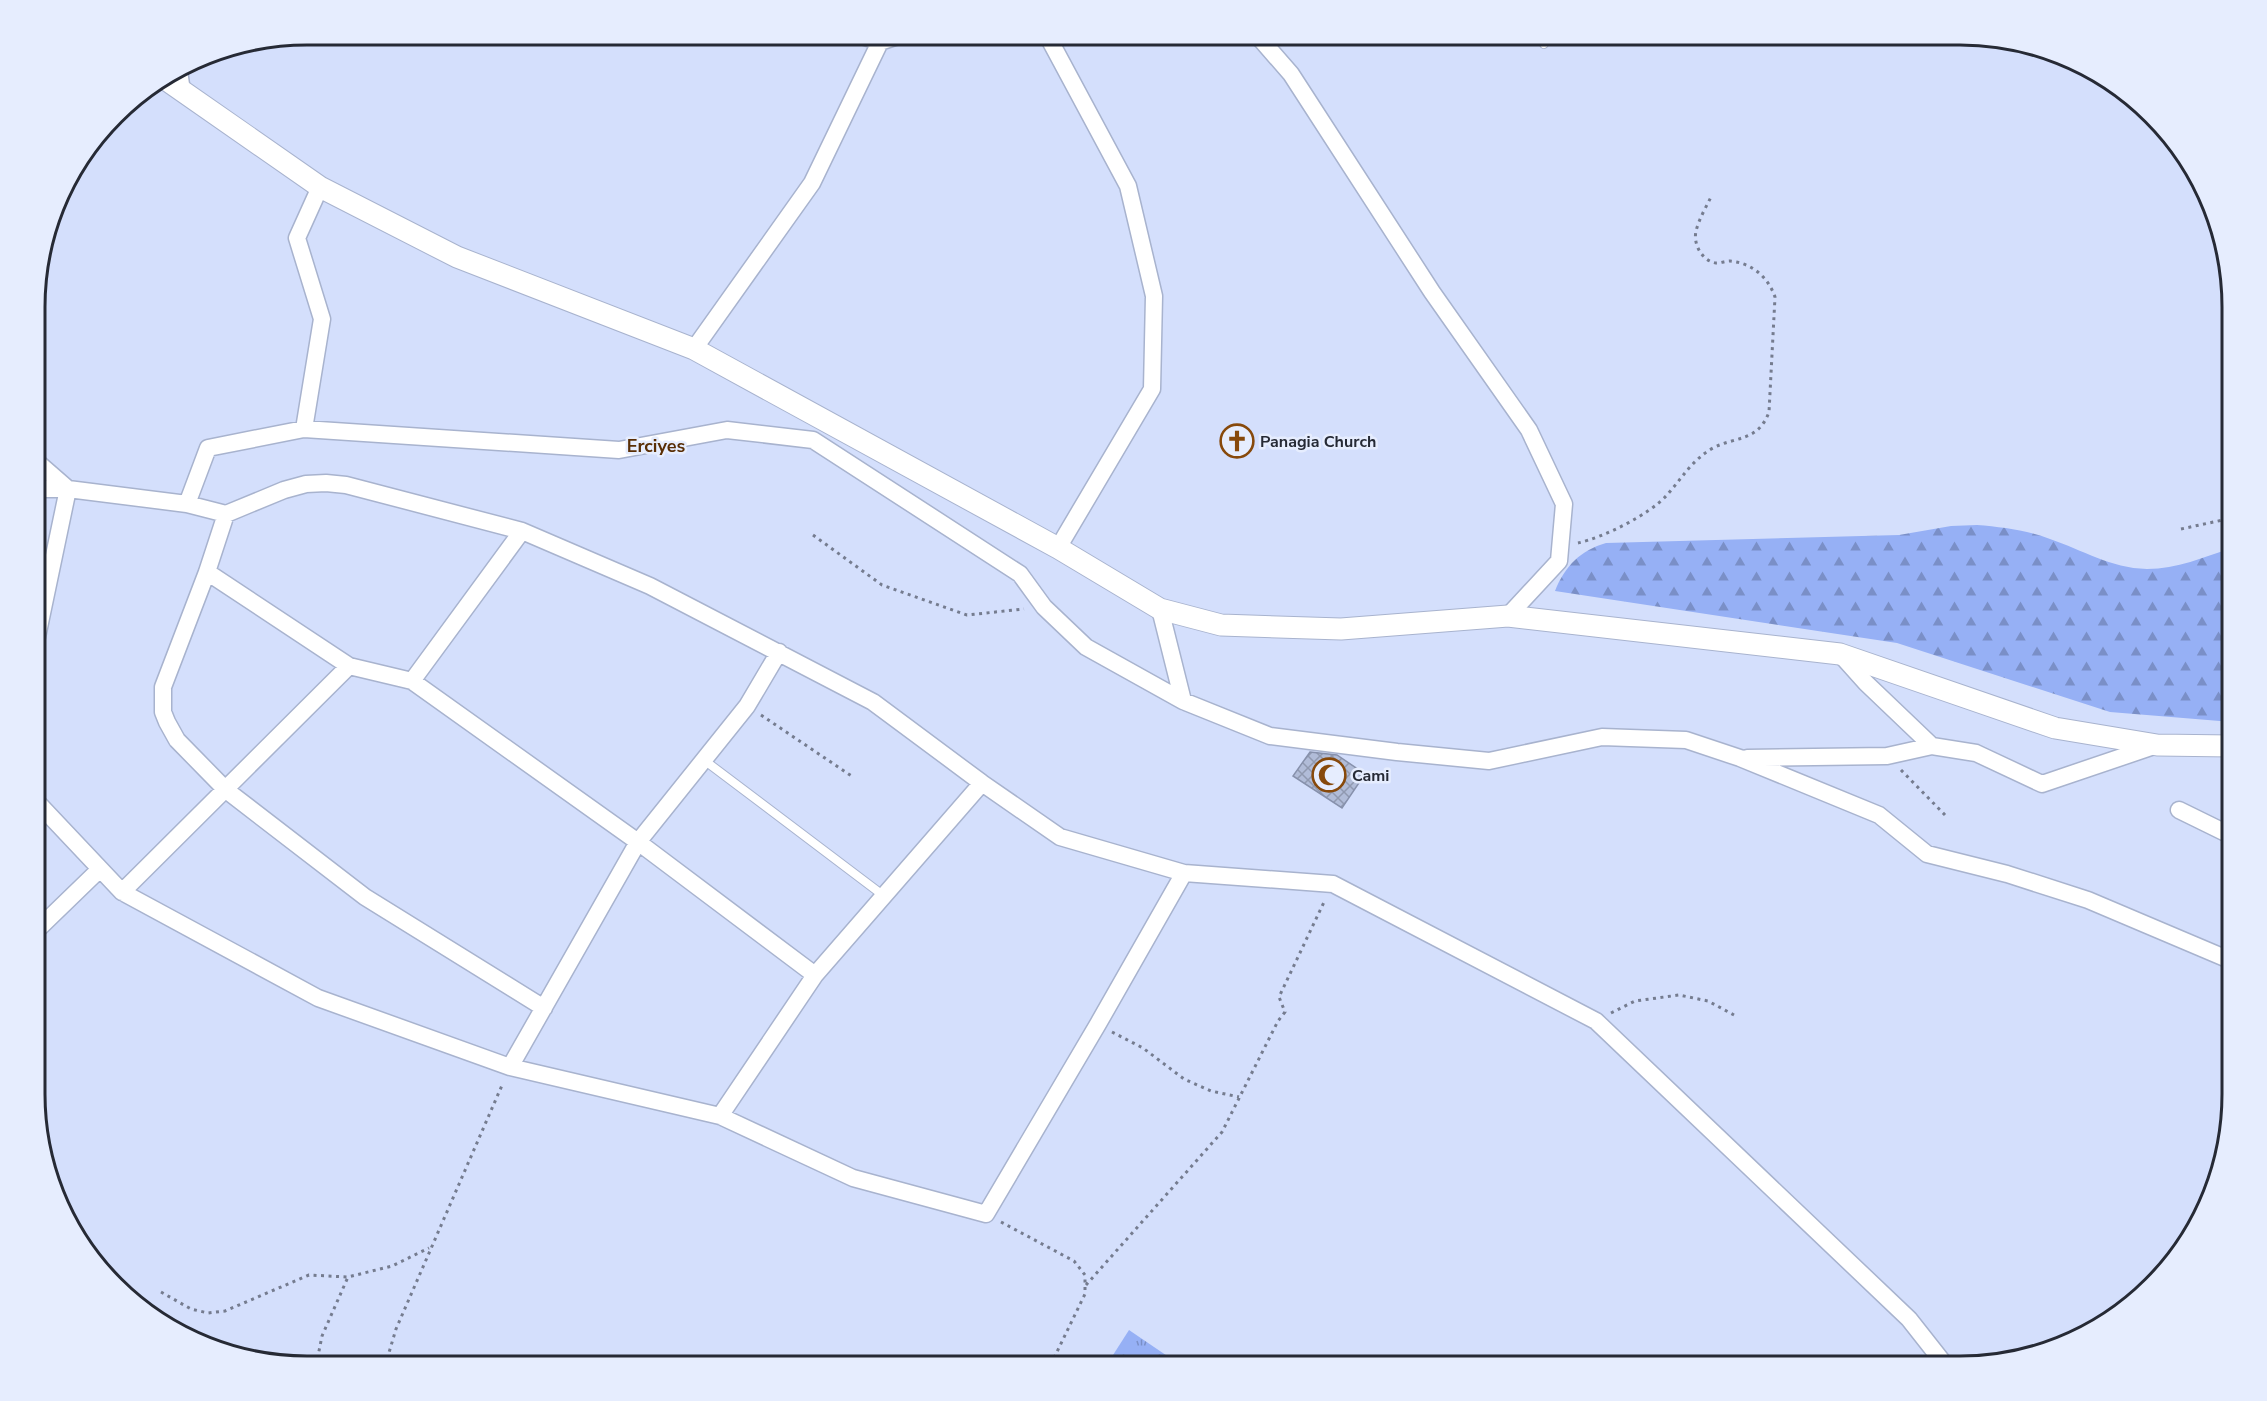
<svg xmlns="http://www.w3.org/2000/svg" width="2267" height="1401" viewBox="0 0 2267 1401" font-family="'Nunito Sans',sans-serif">
<style>
.grass{fill:url(#grass-tufts)}
.forest{fill:url(#forest-firs)}
.building{fill:url(#building-cross-hatch);stroke:#8791ac;stroke-width:1.5}
.lines{fill:none;stroke-linecap:round;stroke-linejoin:round}
.service-casing{stroke:#a8b3ce;stroke-width:10}
.minor-casing{stroke:#a8b3ce;stroke-width:19}
.tertiary-casing{stroke:#a8b3ce;stroke-width:23}
.path{stroke:#757c8f;stroke-width:3;stroke-dasharray:3 4.5;stroke-linecap:butt}
.service{stroke:#fff;stroke-width:8}
.minor{stroke:#fff;stroke-width:16}
.tertiary{stroke:#fff;stroke-width:21}
.labels{text-anchor:middle;stroke-width:5;stroke-linejoin:round;paint-order:stroke}
.poi-label{font-size:16px;font-weight:bold;fill:#262a35;stroke:#e6edfe;text-anchor:start}
.neighbourhood-label{font-size:18px;font-weight:bold;fill:#592e05;stroke:#e6edfe}
.rim{fill:none;stroke:#262a35;stroke-width:3}
</style>
<defs>
<pattern id="grass-tufts" width="24" height="20" patternUnits="userSpaceOnUse" patternTransform="scale(1.5)"><rect width="24" height="20" fill="#96b0f5"/><path d="M3 7l-1-3M5 7V3M7 7l1-3M15 17l-1-3M17 17v-4M19 17l1-3" fill="none" stroke="#7a8fc7"/></pattern>
<pattern id="forest-firs" width="22" height="20" patternUnits="userSpaceOnUse" patternTransform="scale(1.5)"><rect width="22" height="20" fill="#96b0f5"/><path d="M5 1l3.5 6h-7zM16 11l3.5 6h-7z" fill="#7a8fc7"/></pattern>
<pattern id="building-cross-hatch" width="8" height="8" patternUnits="userSpaceOnUse" patternTransform="scale(1.5)"><rect width="8" height="8" fill="#b1bcd8"/><path d="M0 0l8 8M0 8l8-8" fill="none" stroke="#9099b0"/></pattern>
</defs>
<rect width="100%" height="100%" fill="#d4dffc"/>
<path class="grass" d="M1129 1330 1182 1366H1106Z"/>
<path class="forest" d="M1977 525C2002 527 2026 530 2050 539 2083 550 2110 568 2147 569 2177 569 2204 557 2232 548V722L2110 712 1897 643 1555 591C1565 566 1581 550 1606 543L1899 535 1951 526Z"/>
<path class="building" d="M1310 752 1337 755 1365 774 1342 808 1293 776Z"/>
<g class="lines">
<g class="service-casing">
<path id="service" d="M1539 35 1544 44
M704 760 884 896"/>
</g>
<g class="minor-casing">
<path id="minor" d="M859 35 880 42 901 35
M1047 35 1128 186 1154 296 1152 389 1058 548
M1257 35 1291 74 1432 292 1529 430 1564 504 1559 561 1508 616
M179 70 182 92
M694 349 812 183 880 42
M304 429 322 319 297 238 320 187
M37 462 68 489 187 504 226 514 284 490 306 484 326 483 346 485 522 531 650 586 873 702 982 783 1060 837 1184 873 1333 884 1596 1021 1909 1319 1946 1366
M37 489H68L37 637
M187 504 208 448 304 429 619 450 727 430 813 440 1020 574 1044 607 1086 647 1183 701
M226 514 207 572 163 687V712L167 722 177 740 226 790 365 897 544 1008
M207 572 349 666 412 681 638 842 815 975
M1160 609 1183 701 1270 736 1397 752 1489 761 1602 737 1686 740 1740 758 1879 815 1927 854 2007 874 2088 900 2232 961
M412 681 522 531
M1932 746 1976 753 2042 784 2157 745
M1747 758 1887 756 1932 746 1866 683 1840 654
M37 802 122 892 318 998 510 1067 720 1116 853 1178 986 1214 1098 1024 1184 873
M2179 810 2232 836
M122 892 349 666
M37 930 100 869
M510 1067 638 842 747 706 779 652
M720 1116 815 975 982 783"/>
</g>
<g class="tertiary-casing">
<path id="tertiary" d="M165 79 320 187 457 257 694 349 1058 548 1160 609 1221 625 1341 629 1508 616 1840 654 2055 728 2157 745 2232 746"/>
</g>
<path class="path" d="M2181 529 2232 518
M813 535 882 585 967 615 1024 609
M1578 543C1604 537 1649 515 1667 495 1682 478 1693 459 1713 448 1736 436 1758 442 1769 412L1775 297C1768 277 1752 263 1730 261 1726 261 1721 263 1716 263 1702 261 1693 244 1696 231 1699 219 1706 207 1711 197
M761 715 853 777
M1901 770 1945 815
M1611 1013 1635 1001 1679 995 1708 1001 1734 1015
M1112 1032 1143 1048 1184 1079 1211 1091 1239 1097
M1001 1222 1074 1261 1085 1275V1294L1053 1360 1051 1366
M1086 1285 1222 1132 1278 1021 1285 1012 1279 997 1325 900
M161 1292 191 1309 208 1313 225 1311 309 1275 348 1277 392 1266 429 1248
M316 1366 322 1336 348 1277
M385 1366 396 1329 503 1083"/>
<use href="#service" class="service"/>
<use href="#minor" class="minor"/>
<use href="#tertiary" class="tertiary"/>
</g>
<defs>
<g id="church-ring" transform="scale(1.725)"><circle r="9.5" fill="#e6edfe" stroke="#87490b" stroke-width="1.5"/><path d="M-1.2-6h2.4v3.5h3.3v2.4h-3.3V6h-2.4V-.1h-3.3v-2.4h3.3Z" fill="#87490b"/></g>
<g id="mosque-ring" transform="scale(1.725)"><circle r="9.5" fill="#e6edfe" stroke="#87490b" stroke-width="1.5"/><path d="M3.5-4.9A6 6 0 1 0 3.5 4.9A5 5 0 1 1 3.5-4.9Z" fill="#87490b"/></g>
</defs>
<g fill-rule="evenodd">
<use href="#church-ring" x="1237" y="441"/>
<use href="#mosque-ring" x="1329" y="775"/>
</g>
<g class="labels">
<g class="poi-label">
<text x="1260" y="447">Panagia Church</text>
<text x="1352" y="781">Cami</text>
</g>
<g class="neighbourhood-label">
<text x="656" y="452">Erciyes</text>
</g>
</g>
<path d="M0 0H2267V1401H0ZM307 45H1960A262 262 0 0 1 2222 307V1094A262 262 0 0 1 1960 1356H307A262 262 0 0 1 45 1094V307A262 262 0 0 1 307 45Z" fill="#e6edfe" fill-rule="evenodd"/>
<path class="rim" d="M307 45H1960A262 262 0 0 1 2222 307V1094A262 262 0 0 1 1960 1356H307A262 262 0 0 1 45 1094V307A262 262 0 0 1 307 45Z"/>
</svg>
